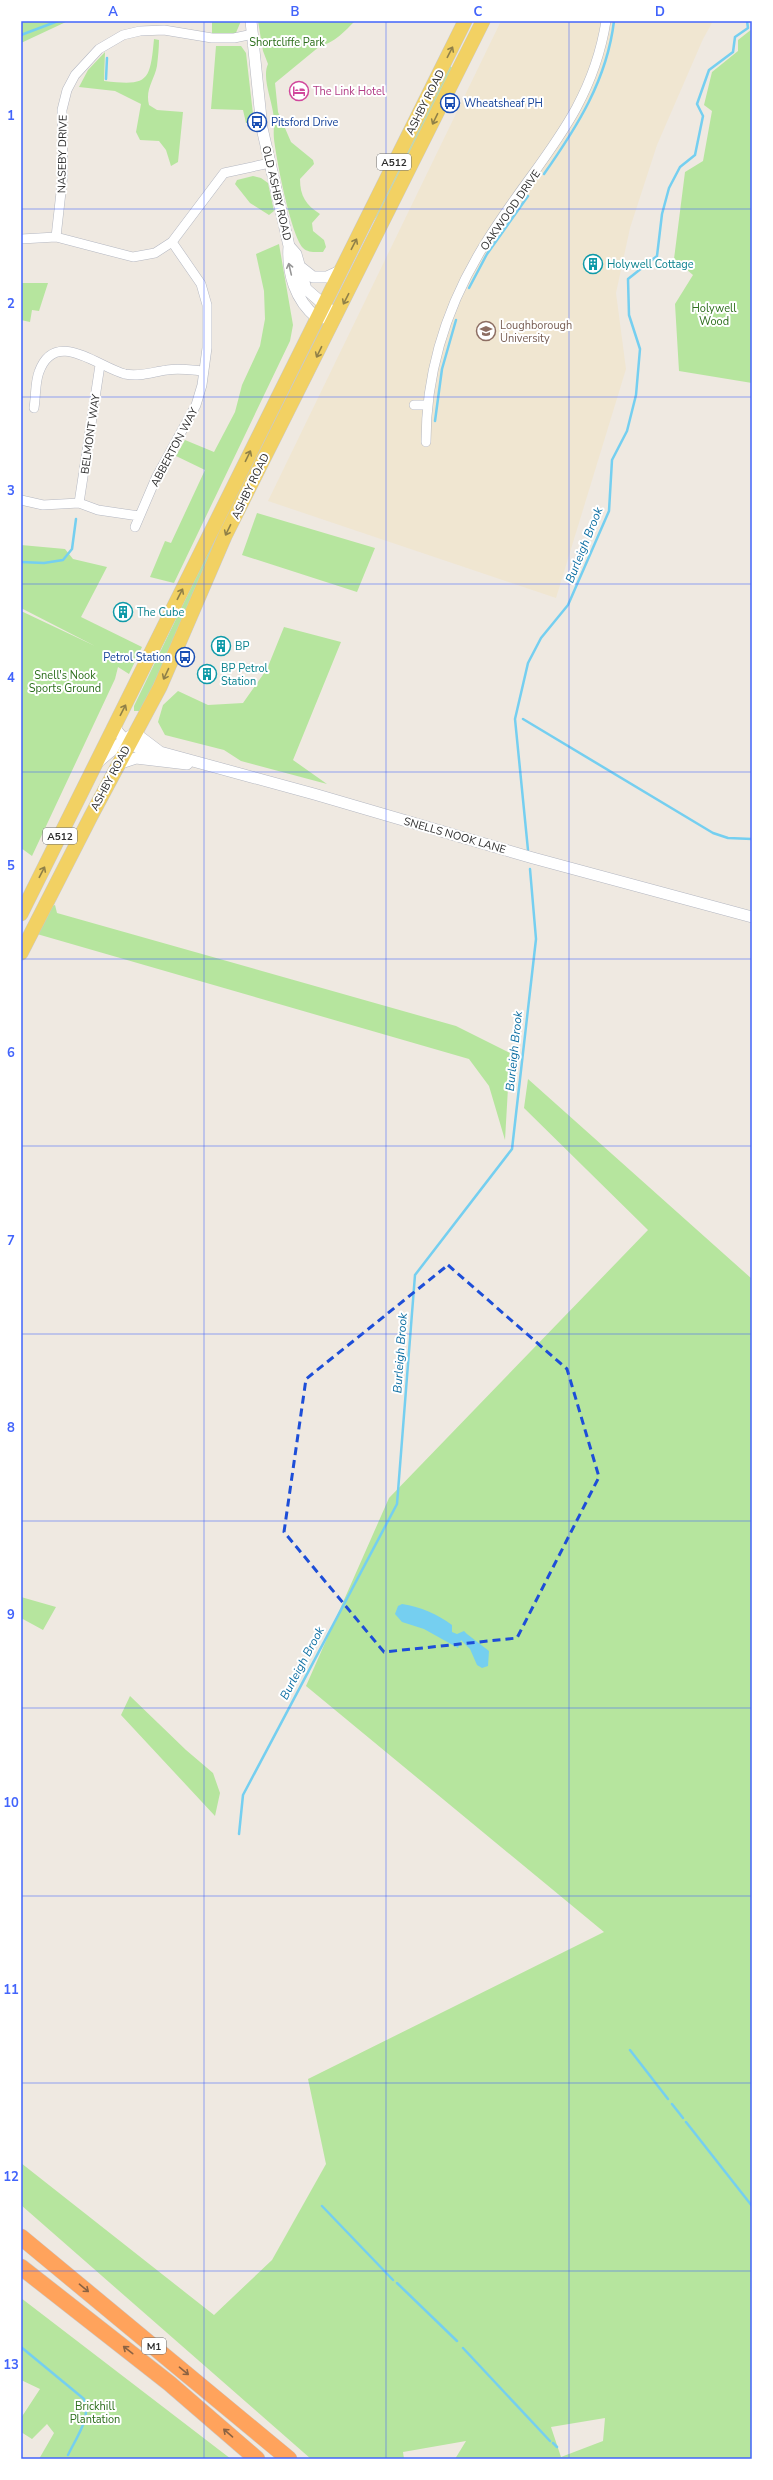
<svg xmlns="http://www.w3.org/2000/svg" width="773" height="2480" viewBox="0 0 773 2480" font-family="'Nunito Sans',sans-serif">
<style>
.education{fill:#f0e6d1}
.green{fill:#b6e59e;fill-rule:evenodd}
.water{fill:#75cff0}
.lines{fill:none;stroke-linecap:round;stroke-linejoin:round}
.stream{stroke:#75cff0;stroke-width:2.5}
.minor-casing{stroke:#b4b7c1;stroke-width:10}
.tertiary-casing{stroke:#b4b7c1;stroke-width:12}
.primary-casing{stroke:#c9c9c9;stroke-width:15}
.motorway-casing{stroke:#c9c9c9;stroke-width:17}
.minor{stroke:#fff;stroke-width:9}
.tertiary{stroke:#fff;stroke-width:11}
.primary{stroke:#f2d163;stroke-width:14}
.motorway{stroke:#ffa35c;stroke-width:16}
.oneway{stroke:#908048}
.oneway2{stroke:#969696}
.oneway3{stroke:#8c6343}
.marked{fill:none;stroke:#1d4ed8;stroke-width:3;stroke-dasharray:8 5;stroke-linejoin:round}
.grid{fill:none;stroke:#4264fb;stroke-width:1;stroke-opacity:0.55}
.labels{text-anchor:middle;stroke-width:4;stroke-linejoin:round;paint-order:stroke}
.shield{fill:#fff;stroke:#6d6d6d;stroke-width:1}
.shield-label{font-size:10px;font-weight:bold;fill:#2e2e2e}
.park-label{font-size:11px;fill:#2c6e1b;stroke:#fff}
.hotel-label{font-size:11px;fill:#b23c85;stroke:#fff;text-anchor:start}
.street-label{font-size:11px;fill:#2e2e2e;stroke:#fff}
.transit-label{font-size:11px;fill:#164399;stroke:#fff;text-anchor:start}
.culture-label{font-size:11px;fill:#0d838f;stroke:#fff;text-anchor:start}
.education-label{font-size:11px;fill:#785e54;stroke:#fff;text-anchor:start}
.water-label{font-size:12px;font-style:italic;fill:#0d6fa3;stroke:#fff}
.neatline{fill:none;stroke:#4264fb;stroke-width:1.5}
.grid-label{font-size:13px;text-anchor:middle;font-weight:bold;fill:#4264fb}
</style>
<rect width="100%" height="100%" fill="#efe9e1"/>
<path class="education" d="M501 21H713L703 39 657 145 630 228 616 293 626 369 556 598 268 501Z"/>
<path class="green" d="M21 21H68L21 43Z
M212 21H241L235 35H212Z
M258 21H355C345 31 334 43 320 46L275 83 278 112 291 142 313 160 314 164 300 179C300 196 306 205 320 214L312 223 313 231 324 240 326 247 323 252C316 252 308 253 303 248 291 235 276 158 274 139 273 130 275 121 273 112 271 98 262 77 268 64L263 51Z
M752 29V383L679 371 675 304 693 275 674 259 685 172 703 161 712 111 704 105 712 72 738 51V40Z
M154 39 159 40C159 48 158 57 157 66 154 81 145 89 149 105L157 110 183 112 178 162 171 166 166 150 159 141 140 140 136 132 141 104 115 91 79 87 88 70 105 52 104 81C148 86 150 82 154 39Z
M216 46H241L246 53 254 123H246L243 110 211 109Z
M448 65 453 68 388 201 370 226Z
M253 176 261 178 268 183 274 211 269 215 250 203 235 184 237 180Z
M279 244 293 325 290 341 174 583 150 577 165 541 171 543 205 470 176 456 185 440 214 452 235 412 242 385 260 346 265 319 264 291 256 254Z
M21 283H48L39 311 32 310 30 322 21 320Z
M321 325H323L141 711H134V706L317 327Z
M257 513 375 548 357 592 242 555Z
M21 545 65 549 73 559 107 567 81 617 142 647 129 674 118 667 115 679 32 856 21 848V611L95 646 21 608Z
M284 627 341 642 293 760 327 784 241 761 224 750 165 735 158 722 163 705 178 691 208 705 243 703 267 669Z
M55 905 57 913 456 1026 510 1053 505 1140 489 1086 469 1059 37 934 49 907Z
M528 1079 752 1279V2459H455L466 2441 403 2452 404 2459H311L21 2205V2163L214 2315 272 2260 326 2164 308 2079 604 1932 306 1686 389 1498 648 1230 524 1108ZM605 2418 603 2441 561 2457 551 2427Z
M21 1597 56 1607 43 1630 21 1618Z
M130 1696 186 1750 213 1773 220 1793 215 1816 121 1715Z
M21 2298 231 2459H39L54 2433 47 2424 32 2439 21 2432V2418L40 2389 21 2380Z"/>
<path class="water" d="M402 1604C421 1607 437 1614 452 1625V1632L457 1634 464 1631 467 1634 489 1651 488 1666 482 1668 477 1665 470 1649 461 1640 458 1648 424 1629 402 1622 395 1614 398 1606Z"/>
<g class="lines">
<path class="stream" d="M21 35 58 21
M106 79 107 58
M544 174C577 127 607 80 614 21
M469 288 487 254 528 196
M435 421 442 369 456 320
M21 562 44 563 63 560 72 549 76 519
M523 719 713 833 728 838 752 839
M528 850 515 719 528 663 541 638 568 605 609 511 612 460 627 431 636 395 640 349 629 315 628 279 657 256 662 214 669 188 680 167 695 155 703 116 697 104 709 70 733 52 735 37 748 28 747 21
M239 1834 243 1795 397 1504 415 1275 512 1149 536 939 530 869
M630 2050 668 2099
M672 2104 683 2118
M686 2122 752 2206
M322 2206 393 2280
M397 2283 457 2341
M21 2347 84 2399C92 2417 76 2438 68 2455
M463 2348 550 2441
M553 2443 557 2447"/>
<g class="minor-casing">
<path id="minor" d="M56 237 63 174 62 110 67 90 75 75 99 49 123 35 140 31 164 30 212 38H234L253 34
M21 239 56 237 133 257 155 253 172 242 224 173 270 163
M414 405H428
M34 408C36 396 35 382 39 372 55 327 99 368 125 374 140 377 152 372 167 370 179 368 191 370 203 371
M426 442C426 369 449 300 488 239 535 163 591 115 606 21
M21 500 43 505 79 503 98 510 139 516
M79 503 100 365
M135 527 156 478 196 405 202 385 207 348V305L201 284 172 242"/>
</g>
<g class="tertiary-casing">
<path id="tertiary" d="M251 21 262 128 289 246C287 273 295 300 317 318L336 317
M289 246 296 254 306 289 329 309
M299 266 313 277H327L340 271
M114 726C124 743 140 752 160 752L314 794 533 858 752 917
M97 763 124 740 135 733 160 752
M118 764 136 758 187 764"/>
</g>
<g class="primary-casing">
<path id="primary" d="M21 914 465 21
M21 953 91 816 160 687 225 536 483 21"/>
</g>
<g class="motorway-casing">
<path id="motorway" d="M21 2237 289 2459
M21 2267 169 2383 257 2459"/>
</g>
<use href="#minor" class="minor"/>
<use href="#tertiary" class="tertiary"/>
<use href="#primary" class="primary"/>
<use href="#motorway" class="motorway"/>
</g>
<defs><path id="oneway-shaft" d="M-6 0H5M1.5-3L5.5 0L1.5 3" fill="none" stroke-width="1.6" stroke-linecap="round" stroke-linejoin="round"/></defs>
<g class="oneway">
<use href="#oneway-shaft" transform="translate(450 52) rotate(-63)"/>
<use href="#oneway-shaft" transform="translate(435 119) rotate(116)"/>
<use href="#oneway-shaft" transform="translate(354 244) rotate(-63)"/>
<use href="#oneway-shaft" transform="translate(346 299) rotate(117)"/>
<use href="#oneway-shaft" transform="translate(319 352) rotate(116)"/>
<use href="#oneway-shaft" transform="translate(248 456) rotate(-64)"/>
<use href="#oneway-shaft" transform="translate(228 530) rotate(116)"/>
<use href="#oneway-shaft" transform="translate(180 594) rotate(-63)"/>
<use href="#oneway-shaft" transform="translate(166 674) rotate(115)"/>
<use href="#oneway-shaft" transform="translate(123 710) rotate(-63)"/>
<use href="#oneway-shaft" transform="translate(42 872) rotate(-63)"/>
</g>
<use class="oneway2" href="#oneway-shaft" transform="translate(290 269) rotate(-103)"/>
<g class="oneway3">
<use href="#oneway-shaft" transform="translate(84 2288) rotate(40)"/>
<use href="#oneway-shaft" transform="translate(128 2350) rotate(-142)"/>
<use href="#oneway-shaft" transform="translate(184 2371) rotate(40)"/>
<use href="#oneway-shaft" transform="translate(228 2433) rotate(-139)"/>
</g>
<path class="marked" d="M448 1265 567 1369 599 1477 517 1638 384 1652 284 1532 306 1379Z"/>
<path class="grid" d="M204 21V2459M386 21V2459M569 21V2459M21 209H752M21 397H752M21 584H752M21 772H752M21 959H752M21 1146H752M21 1334H752M21 1521H752M21 1708H752M21 1896H752M21 2083H752M21 2271H752"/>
<defs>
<g id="hotel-ring" transform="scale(1)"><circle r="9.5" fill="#fff" stroke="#d1479c" stroke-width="1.5"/><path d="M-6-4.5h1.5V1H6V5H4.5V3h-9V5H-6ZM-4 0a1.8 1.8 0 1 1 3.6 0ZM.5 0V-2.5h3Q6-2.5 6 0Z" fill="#d1479c"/></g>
<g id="bus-ring" transform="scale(1)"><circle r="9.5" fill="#fff" stroke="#1a4fb4" stroke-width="1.5"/><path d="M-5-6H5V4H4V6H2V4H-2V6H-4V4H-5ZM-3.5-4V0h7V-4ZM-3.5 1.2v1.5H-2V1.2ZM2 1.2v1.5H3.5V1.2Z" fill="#1a4fb4"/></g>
<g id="building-ring" transform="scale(1)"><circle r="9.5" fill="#fff" stroke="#0f9aa8" stroke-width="1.5"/><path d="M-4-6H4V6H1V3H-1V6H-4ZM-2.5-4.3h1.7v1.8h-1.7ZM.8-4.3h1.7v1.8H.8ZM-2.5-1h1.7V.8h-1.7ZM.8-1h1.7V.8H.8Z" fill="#0f9aa8"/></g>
<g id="university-ring" transform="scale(1)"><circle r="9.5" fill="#fff" stroke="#8d6e63" stroke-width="1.5"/><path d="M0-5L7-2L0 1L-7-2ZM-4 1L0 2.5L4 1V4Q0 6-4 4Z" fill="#8d6e63"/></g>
</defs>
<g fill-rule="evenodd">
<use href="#hotel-ring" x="299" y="91"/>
<use href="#bus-ring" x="450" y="103"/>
<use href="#bus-ring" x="257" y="122"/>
<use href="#building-ring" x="593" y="264"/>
<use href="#university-ring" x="486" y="331"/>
<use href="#building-ring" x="123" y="612"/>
<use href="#building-ring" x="221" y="646"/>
<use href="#bus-ring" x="185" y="657"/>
<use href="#building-ring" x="207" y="674"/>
</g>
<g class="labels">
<g class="shield">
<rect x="377" y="154" width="34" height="16" rx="3"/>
<rect x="43" y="828" width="34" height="16" rx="3"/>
<rect x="142" y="2338" width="24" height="16" rx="3"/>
</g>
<g class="shield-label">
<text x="394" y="166">A512</text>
<text x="60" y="840">A512</text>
<text x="154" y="2350">M1</text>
</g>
<g class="park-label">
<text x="287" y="46">Shortcliffe Park</text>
<text x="714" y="312">Holywell<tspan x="714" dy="13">Wood</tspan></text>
<text x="65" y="679">Snell's Nook<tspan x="65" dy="13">Sports Ground</tspan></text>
<text x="95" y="2410">Brickhill<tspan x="95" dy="13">Plantation</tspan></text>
</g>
<g class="hotel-label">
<text x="313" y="95">The Link Hotel</text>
</g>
<g class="street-label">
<text transform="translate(425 102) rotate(-63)" y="4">ASHBY ROAD</text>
<text transform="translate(62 154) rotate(-89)" y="4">NASEBY DRIVE</text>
<text transform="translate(277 193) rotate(77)" y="4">OLD ASHBY ROAD</text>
<text transform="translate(510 210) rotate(-55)" y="4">OAKWOOD DRIVE</text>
<text transform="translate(90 434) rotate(-82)" y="4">BELMONT WAY</text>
<text transform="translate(174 447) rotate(-62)" y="4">ABBERTON WAY</text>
<text transform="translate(250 486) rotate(-64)" y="4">ASHBY ROAD</text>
<text transform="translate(110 778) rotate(-62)" y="4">ASHBY ROAD</text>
<text transform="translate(455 835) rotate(16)" y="4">SNELLS NOOK LANE</text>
</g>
<g class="transit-label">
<text x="464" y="107">Wheatsheaf PH</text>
<text x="271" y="126">Pitsford Drive</text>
<text x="171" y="661" text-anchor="end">Petrol Station</text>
</g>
<g class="culture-label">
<text x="607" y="268">Holywell Cottage</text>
<text x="137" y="616">The Cube</text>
<text x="235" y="650">BP</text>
<text x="221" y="672">BP Petrol<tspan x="221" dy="13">Station</tspan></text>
</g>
<g class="education-label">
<text x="500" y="329">Loughborough<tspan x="500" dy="13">University</tspan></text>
</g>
<g class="water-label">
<text transform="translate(584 545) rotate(-68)" y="4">Burleigh Brook</text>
<text transform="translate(514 1051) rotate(-84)" y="4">Burleigh Brook</text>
<text transform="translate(400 1353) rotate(-86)" y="4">Burleigh Brook</text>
<text transform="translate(302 1663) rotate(-62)" y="4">Burleigh Brook</text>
</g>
</g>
<rect width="773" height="2480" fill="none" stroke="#ffffff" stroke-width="44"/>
<rect x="22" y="22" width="729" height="2436" class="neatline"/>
<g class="grid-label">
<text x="113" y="16">A</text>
<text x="295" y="16">B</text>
<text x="478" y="16">C</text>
<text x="660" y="16">D</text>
<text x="11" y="120">1</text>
<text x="11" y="308">2</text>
<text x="11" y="495">3</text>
<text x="11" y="682">4</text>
<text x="11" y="870">5</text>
<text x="11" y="1057">6</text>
<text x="11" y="1245">7</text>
<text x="11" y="1432">8</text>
<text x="11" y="1619">9</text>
<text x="11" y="1807">10</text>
<text x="11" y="1994">11</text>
<text x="11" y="2181">12</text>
<text x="11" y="2369">13</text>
</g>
</svg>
